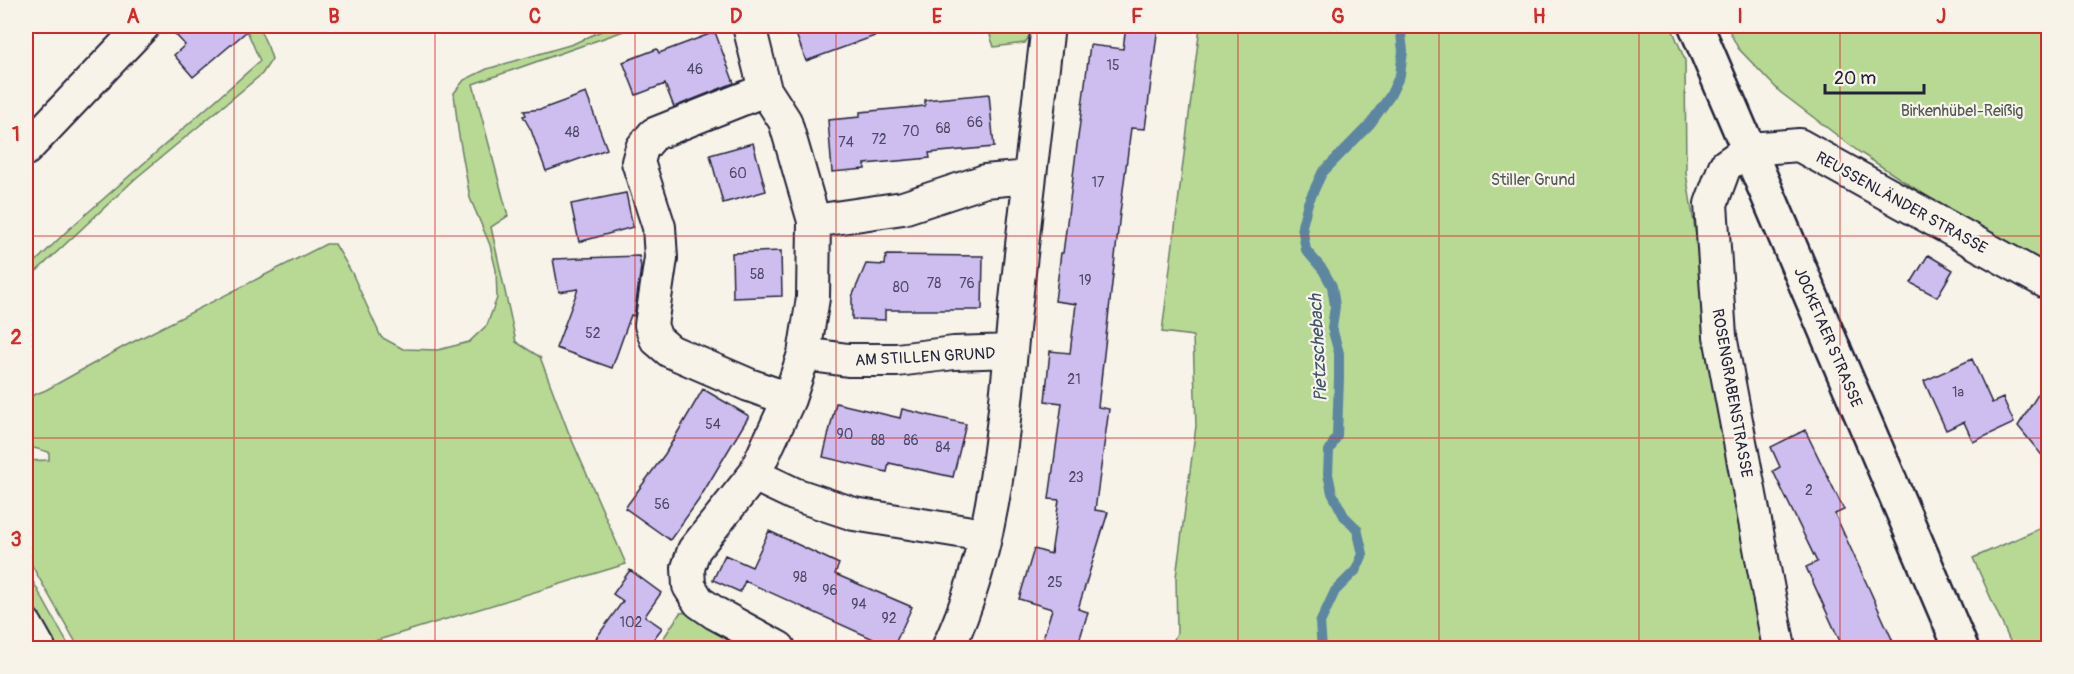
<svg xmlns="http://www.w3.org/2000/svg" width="2074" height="674" viewBox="0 0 2074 674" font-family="Pangolin,sans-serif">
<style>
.green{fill:#b7d993;stroke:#6c7e67;stroke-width:1.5}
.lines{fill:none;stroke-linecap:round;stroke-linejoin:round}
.stream{stroke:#5d86a1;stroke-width:10}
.building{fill:#cebeef;stroke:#22223b;stroke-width:1.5}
.minor-casing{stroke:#22223b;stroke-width:36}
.tertiary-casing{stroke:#22223b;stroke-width:38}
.minor{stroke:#f7f3e8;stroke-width:32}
.tertiary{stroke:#f7f3e8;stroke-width:33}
.grid{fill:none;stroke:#d62828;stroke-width:1.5;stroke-opacity:0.55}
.labels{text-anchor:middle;stroke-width:4.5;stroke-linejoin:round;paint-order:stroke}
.number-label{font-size:14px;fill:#4d4968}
.park-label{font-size:16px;fill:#4f5955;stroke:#f7f3e8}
.street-label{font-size:16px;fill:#22223b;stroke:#f7f3e8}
.water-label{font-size:18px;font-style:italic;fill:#3f546e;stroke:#f7f3e8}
.neatline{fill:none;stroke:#d62828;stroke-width:2}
.grid-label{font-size:20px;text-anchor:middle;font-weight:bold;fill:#d62828}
</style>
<rect width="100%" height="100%" fill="#f7f3e8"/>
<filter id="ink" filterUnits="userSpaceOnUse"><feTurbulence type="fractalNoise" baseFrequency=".0167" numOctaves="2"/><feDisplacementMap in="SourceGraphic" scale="12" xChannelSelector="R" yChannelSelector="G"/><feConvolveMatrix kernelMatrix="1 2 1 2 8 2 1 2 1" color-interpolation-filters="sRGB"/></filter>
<g filter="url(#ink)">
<path class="green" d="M245 26H258L268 47 272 59 262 74 136 178 26 281V271L68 230 260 61Z
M612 26H638L473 84 508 216 491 227 516 342 540 357 568 431 626 564 352 648H79L26 555V461L49 460V452L26 446V398L46 390 125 346 326 244H335L352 273 381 337 403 349 438 350 469 342 487 325 497 298 496 270 490 245 470 198 458 130 454 93 464 80 487 69 573 44Z
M987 26H1035L1025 43 994 47Z
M1200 26H1671L1685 60 1686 173 1762 648H1170L1177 633 1176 577 1196 426 1193 336 1162 332Z
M1727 26H2048V270L1928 197 1859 152 1780 92 1738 48Z
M2048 525V648H2013L1973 558Z
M26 569 70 648H58L26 592Z
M689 612 739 648H741H657L680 613Z"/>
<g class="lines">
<path class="stream" d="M1322 648 1320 623 1335 591 1356 570 1363 554 1357 529 1344 516 1332 493 1328 474 1329 451 1337 436 1339 378V353L1332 328 1335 306 1332 286 1323 270 1306 250 1302 226 1308 203 1322 173 1370 124 1390 96 1400 75 1403 51 1400 26"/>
</g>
<path class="building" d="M168 26H253L193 77 174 55 185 45Z
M793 26H894V29L806 61Z
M1126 26H1158L1145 129 1131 128 1120 213 1098 407 1109 409 1095 510 1108 512 1078 609 1088 612 1077 648H1040L1052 609 1019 599 1034 549 1051 554 1059 500 1049 499 1062 403 1045 401 1050 351 1070 353 1076 304 1055 301 1061 253H1063L1090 45 1123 49Z
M715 32 734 83 674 107 665 84 636 95 623 62 657 49 659 53Z
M586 93 607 149 546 171 531 130 523 116 526 115 524 111 542 109Z
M989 94 994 147 929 153 930 158 865 164V169L832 172 828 120 860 117V112L925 106V100Z
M753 143 766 191 723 203 710 155Z
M626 193 633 227 579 242 571 204Z
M781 251 782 296 733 298 732 253Z
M886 255 983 256 982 310H885V320L852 319V297L866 264 885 265Z
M1928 255 1953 270 1937 297 1911 283Z
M639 256 641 267 634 316 631 315 612 368 556 348 578 289 559 292 553 259Z
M1972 359 1992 403 2003 398 2014 423 1973 442 1964 422 1946 430 1924 381Z
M2049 377V464L2018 426Z
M703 389 749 416 698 501 670 540 625 508 665 454Z
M836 403 900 418 902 409 966 424 953 477 889 463 887 472 823 457Z
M1805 430 1844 510 1835 514 1896 648H1843L1806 567 1817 562 1773 471 1780 467 1771 447Z
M769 531 839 564 835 574 912 607 893 648 745 581 740 592 713 580 725 555 752 567Z
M630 570 661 593 645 616 662 628 647 648H589L623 601 613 594Z"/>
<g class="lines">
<g class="minor-casing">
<path id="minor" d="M749 26 765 90 785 121 814 221 813 298 804 354 789 399 754 475 694 550 688 568 689 586 699 602 715 613 779 648
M765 90 654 134 642 148 638 162 659 227 661 258 651 325 656 339 670 351 749 385 789 399
M26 149 143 26
M814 221 903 208 985 181 1029 177
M804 354 848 360H897L954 353 1011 351
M754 475 794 494 854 514 984 535
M26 625 39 648
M948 648C996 547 1003 429 1014 320 1024 221 1036 124 1048 26
M1779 648 1720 336 1711 204 1725 166 1749 149 1799 145 2048 283"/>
</g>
<g class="tertiary-casing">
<path id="tertiary" d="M1696 26 1961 648"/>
</g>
<use href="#minor" class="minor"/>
<use href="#tertiary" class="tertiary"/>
</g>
</g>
<path class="grid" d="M234 26V648M435 26V648M635 26V648M836 26V648M1037 26V648M1238 26V648M1439 26V648M1639 26V648M1840 26V648M26 236H2048M26 438H2048"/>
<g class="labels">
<g class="number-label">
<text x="1113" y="70">15</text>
<text x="695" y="74">46</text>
<text x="975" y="127">66</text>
<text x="943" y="133">68</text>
<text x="911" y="136">70</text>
<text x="572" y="137">48</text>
<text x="879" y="144">72</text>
<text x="846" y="147">74</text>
<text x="738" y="178">60</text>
<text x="1098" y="187">17</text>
<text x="757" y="279">58</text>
<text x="1085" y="285">19</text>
<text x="934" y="288">78</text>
<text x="967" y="288">76</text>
<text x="901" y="292">80</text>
<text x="593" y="338">52</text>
<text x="1074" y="384">21</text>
<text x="1958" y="397">1a</text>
<text x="713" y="429">54</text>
<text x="845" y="439">90</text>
<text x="878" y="445">88</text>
<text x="911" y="445">86</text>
<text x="943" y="452">84</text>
<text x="1076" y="482">23</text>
<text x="1809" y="495">2</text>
<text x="662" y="509">56</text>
<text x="800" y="582">98</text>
<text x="1055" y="587">25</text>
<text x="830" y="595">96</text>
<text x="859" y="609">94</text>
<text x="889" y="623">92</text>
<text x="631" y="627">102</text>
</g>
<g class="park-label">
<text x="1962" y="116">Birkenhübel-Reißig</text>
<text x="1533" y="185">Stiller Grund</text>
</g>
<g class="street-label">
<text transform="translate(1902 202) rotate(29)" y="6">REUSSENLÄNDER STRASSE</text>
<text transform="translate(1829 337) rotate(67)" y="6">JOCKETAER STRASSE</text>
<text transform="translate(925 356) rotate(-3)" y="6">AM STILLEN GRUND</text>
<text transform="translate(1733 393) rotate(80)" y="6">ROSENGRABENSTRASSE</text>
</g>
<g class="water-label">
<text transform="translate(1318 348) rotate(-93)" y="6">Pietzschebach</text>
</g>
</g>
<rect width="2074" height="674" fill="none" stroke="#f7f3e8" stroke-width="66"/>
<path d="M1825 84v9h99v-9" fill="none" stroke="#22223b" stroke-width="3"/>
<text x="1834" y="84" font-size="18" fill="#22223b" stroke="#f7f3e8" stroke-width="4.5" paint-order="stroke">20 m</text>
<rect x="33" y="33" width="2008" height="608" class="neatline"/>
<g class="grid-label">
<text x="133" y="23">A</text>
<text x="334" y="23">B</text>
<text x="535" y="23">C</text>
<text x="736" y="23">D</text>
<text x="937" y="23">E</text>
<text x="1137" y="23">F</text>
<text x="1338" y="23">G</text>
<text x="1539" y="23">H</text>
<text x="1740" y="23">I</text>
<text x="1941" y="23">J</text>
<text x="16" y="141">1</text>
<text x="16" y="344">2</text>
<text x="16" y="546">3</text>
</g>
</svg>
